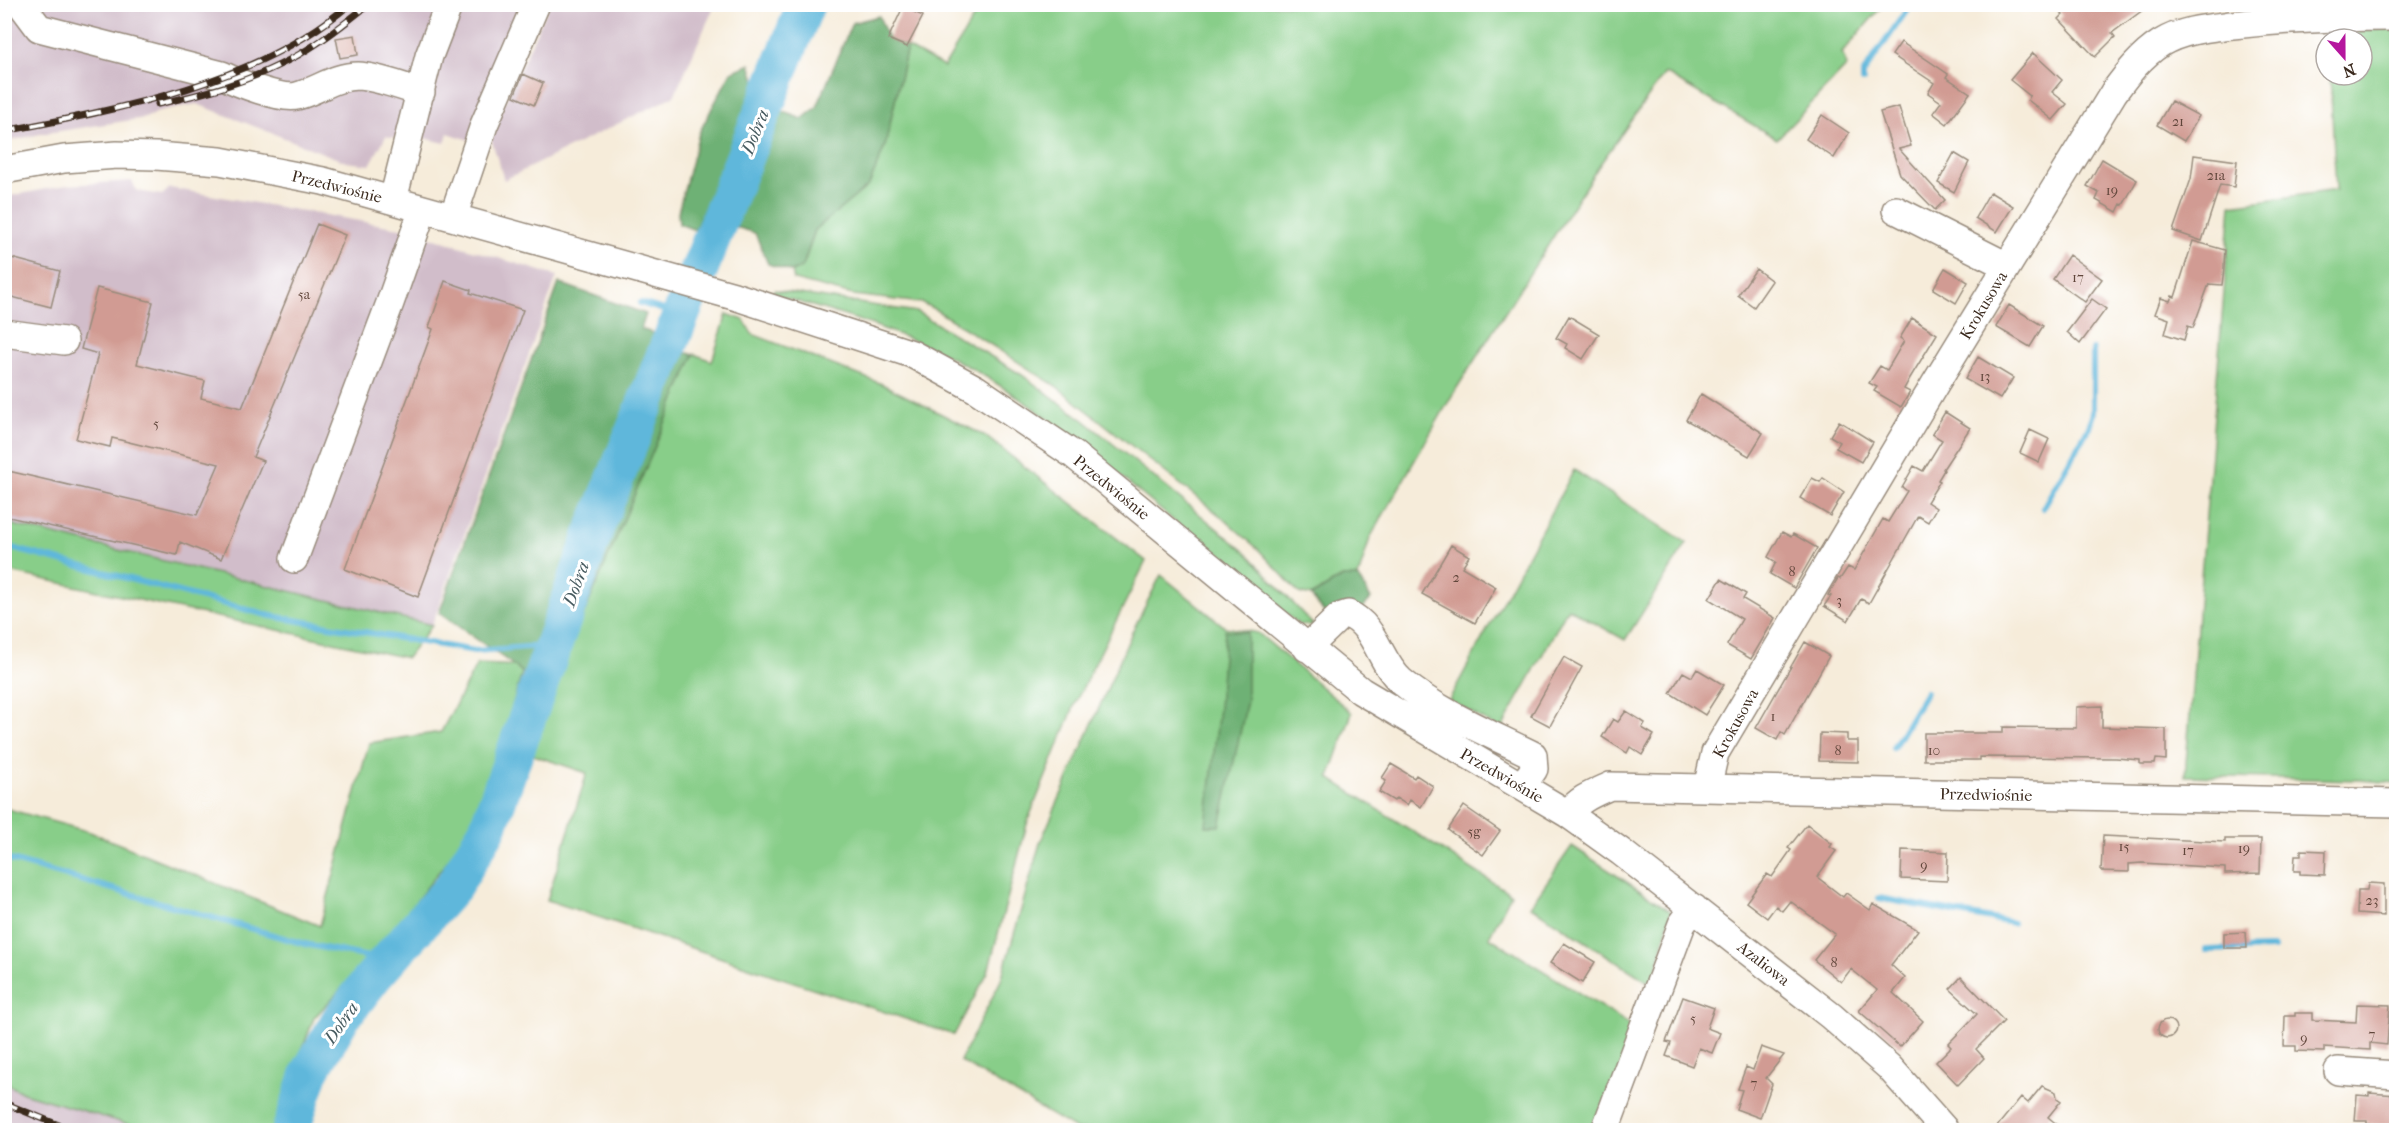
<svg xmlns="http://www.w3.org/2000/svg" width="2401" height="1135" viewBox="0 0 2401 1135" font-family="'IM FELL French Canon',serif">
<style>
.industrial{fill:#d1bdca}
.green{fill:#88ce89;stroke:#627c54;stroke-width:1.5}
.forest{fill:#6eb175;stroke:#546e4a;stroke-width:1.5}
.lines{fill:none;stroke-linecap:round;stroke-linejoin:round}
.stream{stroke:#5eb7db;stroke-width:6}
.river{stroke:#5eb7db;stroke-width:38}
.building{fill:#d19b93}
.minor-casing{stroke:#988b7c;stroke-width:30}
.minor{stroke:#fff;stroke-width:27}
.rail-casing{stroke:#3b2a1e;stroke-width:7}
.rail{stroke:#fff;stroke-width:4.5;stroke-dasharray:14;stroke-linecap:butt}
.labels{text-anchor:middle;stroke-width:6;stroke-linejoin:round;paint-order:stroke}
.number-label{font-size:14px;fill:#60463b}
.street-label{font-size:16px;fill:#3b2a1e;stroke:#fff}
.water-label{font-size:18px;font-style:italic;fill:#475b60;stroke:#fff}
</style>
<rect width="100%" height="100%" fill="#fff"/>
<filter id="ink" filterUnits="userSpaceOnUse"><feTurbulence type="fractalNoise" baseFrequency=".0167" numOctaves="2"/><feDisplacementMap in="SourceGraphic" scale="12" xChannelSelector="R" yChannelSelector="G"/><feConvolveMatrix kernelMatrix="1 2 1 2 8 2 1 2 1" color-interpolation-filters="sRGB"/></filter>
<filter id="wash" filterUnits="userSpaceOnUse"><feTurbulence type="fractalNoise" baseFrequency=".008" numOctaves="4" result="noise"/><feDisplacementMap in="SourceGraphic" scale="24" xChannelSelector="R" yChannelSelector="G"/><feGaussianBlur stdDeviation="1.35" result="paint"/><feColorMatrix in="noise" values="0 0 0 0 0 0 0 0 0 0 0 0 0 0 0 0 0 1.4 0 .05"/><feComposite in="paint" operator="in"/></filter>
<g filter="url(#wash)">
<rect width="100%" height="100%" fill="#f6ecda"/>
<path class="industrial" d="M4 5H523L469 140 448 133 445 143 424 138 422 144 386 136 370 165 346 162 197 104 163 110 145 118 40 134 5 142Z
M549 5H715L674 96 504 180 490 135Z
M132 181 137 191 162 195 170 188 400 228 557 276 432 625 5 523V197L67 185Z
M4 1077 23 1087 147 1130H26L5 1121Z"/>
<path class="green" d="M981 5H1883L1842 53 1847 66 1777 139 1665 73 1598 167 1453 394 1370 538 1358 577H1342L1311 596 1299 593 1258 549 1223 518 1056 386 936 310 922 303 853 295 794 280 792 272 803 266 815 230 869 184 885 146 907 47 944 67Z
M2396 28V783L2359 780 2185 776 2231 205 2336 190 2330 75H2362V39H2328V29Z
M774 290 917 312 1022 375 1085 421 1247 553 1314 626 1299 625C1246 580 1192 536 1139 492 1086 447 1032 403 971 368 909 333 840 314 772 294Z
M727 314 744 320 752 334 882 384 985 436 1146 561 1078 697 1028 820 988 972 954 1035 547 900 587 773 530 754 550 694 694 354 712 361Z
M1574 470 1687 543 1625 640 1568 608 1501 730 1449 700Z
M5 523 432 625 407 658 5 571Z
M1161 575 1225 627 1258 633 1352 713 1329 778 1511 894 1489 937 1637 1029 1599 1130H1077L960 1061 1001 980 1040 843 1133 630Z
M477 664 524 666 479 820 383 944 314 1018 272 1130H148L23 1093 5 1083 4 808 90 832 320 926 369 743 441 732Z
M1572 846 1671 911 1653 985 1530 906Z"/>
<path class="forest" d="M879 16 888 39 907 47 885 146 869 185 815 230 803 266 792 272 768 264 755 233 739 228 728 229 776 109 802 119 817 107 852 23Z
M750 64 757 86 695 230 679 224 678 212 699 133 731 72Z
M559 283 646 314 641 329 664 337 613 473 631 478 681 352 694 354 550 694 509 662 439 613Z
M1343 577H1358L1371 599 1358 613 1327 616 1311 596Z
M1225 630 1247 633V701L1220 826H1206L1219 708Z"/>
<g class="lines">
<path class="stream" d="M1863 81V74L1911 4
M640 303 681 315
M2043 508 2089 427 2093 413V350
M4 546 271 616 475 651 553 645
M1893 748 1926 692
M4 858 305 944 388 961
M1879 898 2013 923
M2206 950 2274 948"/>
<path class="river" d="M291 1130 310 1072 340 1020 374 976 453 887 487 830 595 529 806 4"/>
</g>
<g id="blocks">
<path class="building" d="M2053 4H2151L2112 33 2115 37 2095 57 2059 19 2063 15Z
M903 7 923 16 907 47 888 39Z
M355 35 358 55 340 58 336 38Z
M1901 42 1948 74 1946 77 1970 93 1947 124 1933 113 1941 102 1928 93 1934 83 1892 55Z
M2033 53 2062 80 2052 92 2067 104 2053 120 2028 100 2030 96 2010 80Z
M523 74 543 83 534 105 514 96Z
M2171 101 2199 116 2184 141 2157 125Z
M1899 107 1911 146 1899 149 1945 200 1935 210 1900 174 1880 112Z
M1822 115 1849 133 1834 158 1806 139Z
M1954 153 1969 162 1954 192 1938 183Z
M2194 155 2237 161 2234 187 2220 185 2202 241 2173 231 2191 179Z
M2102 159 2137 180 2123 205 2121 204 2117 212 2096 200 2099 193 2087 186Z
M1990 192 2013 206 1997 232 1975 218Z
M317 224 345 235 253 457 263 461 221 559 180 542 177 555 4 516V470L197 515 219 464 112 438 110 447 76 439 98 354 81 349 97 288 153 302 137 364 205 381 201 398 242 408Z
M2193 241 2225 250 2224 268 2222 285 2209 284 2193 328 2188 326 2184 340 2165 334 2169 319 2155 314 2161 298 2170 301 2172 296 2175 297Z
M2069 255 2102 279 2085 302 2053 279Z
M4 256 60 271 51 307 4 295Z
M1945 268 1968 282 1956 303 1933 289Z
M1756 269 1772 281 1754 307 1738 295Z
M445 281 471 290 470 293 523 310 418 597 345 569 433 329 429 327Z
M2092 299 2106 309 2080 344 2067 332Z
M2009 305 2043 326 2030 347 1996 327Z
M1569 316 1599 334 1583 359 1565 348 1567 344 1556 338Z
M1912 318 1937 334 1910 378 1904 389 1910 392 1901 407 1874 391 1877 387 1869 383 1880 366 1887 370 1904 341 1900 338Z
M1978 357 2013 378 2000 399 1965 379Z
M1701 394 1763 433 1749 456 1686 420Z
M1945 412 1970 428 1943 469 1944 470 1938 480 1940 481 1927 502 1936 508 1928 522 1918 516 1869 603 1861 599 1848 621 1824 606 1831 596 1828 595 1838 578 1840 579 1848 567 1854 570 1883 519 1888 522 1907 491 1902 487 1914 466 1923 471 1942 440 1932 434Z
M1839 421 1873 442 1861 462 1836 448 1840 442 1830 436Z
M2030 430 2049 439 2039 462 2020 453Z
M1812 478 1820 482 1823 478 1844 492 1830 516 1800 498Z
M1782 532 1791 537 1793 534 1817 548 1794 588 1770 574 1776 562 1768 557Z
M1451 545 1469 556 1462 567 1496 587 1475 623 1422 594Z
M1721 579 1746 594 1743 599 1775 618 1751 659 1727 645 1742 619 1709 599Z
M1805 642 1829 656 1785 735 1781 732 1777 740 1756 728Z
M1564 657 1582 667 1550 726 1531 716Z
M1697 669 1724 685 1705 715 1670 693 1683 672 1692 677Z
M2102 706V727L2166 729V760L2156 759 2155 764H2140V760L2116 758 1980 757V760H1924V733H2003V727L2076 728V707Z
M1626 711 1645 723 1642 728 1654 735 1642 755 1630 747 1627 753 1602 737 1613 719 1618 722Z
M1820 733 1847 734V741H1858V762L1819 761Z
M1391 764 1414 778 1416 775 1433 786 1421 807 1410 800 1407 805 1396 798 1394 801 1379 792 1386 781 1382 778Z
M1464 806 1500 831 1483 855 1448 830Z
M1807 824 1832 844 1830 847 1836 851 1817 877 1843 897 1846 893 1870 910 1873 904 1918 930 1891 965 1905 978 1893 993 1923 1021 1900 1047 1859 1011 1877 990 1851 969 1841 982 1814 960 1835 934 1790 901 1782 911 1776 906 1767 918 1746 902 1767 874 1772 877 1791 850 1788 848Z
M2103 836 2225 842V839H2261L2260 873 2225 874V868L2142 863 2129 864V872L2101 871Z
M1902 850 1948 852 1947 881 1901 879Z
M2301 850 2326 851 2325 875 2300 874V871H2294L2295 855H2301Z
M2368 883 2384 884V916L2357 914 2358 890H2367Z
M2246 932 2247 948H2224V933Z
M1564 943 1595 962 1582 983 1550 963Z
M1961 977 2004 1021 1976 1049 1984 1058 1958 1085 1936 1062 1951 1047 1948 1044 1977 1014 1950 989Z
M1683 997 1714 1008 1707 1028 1720 1033 1712 1053 1699 1048 1692 1066 1666 1056 1671 1043 1666 1042Z
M2357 1004 2390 1005 2387 1045 2370 1043V1050L2324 1047V1052L2296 1051V1046H2284L2285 1016H2295V1013H2313V1020L2356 1022Z
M2158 1029a9 9 0 1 1 18 0a9 9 0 1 1-18 0Z
M1761 1047 1784 1055 1766 1078 1772 1084 1760 1118 1736 1109 1742 1090 1738 1089 1746 1067 1753 1070Z
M2042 1086 2056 1092 2057 1098 2061 1101 2048 1117 2065 1131 1995 1129 2021 1097 2028 1103Z
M2369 1093 2397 1095V1126L2367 1124V1121H2355L2357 1095 2369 1096Z"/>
</g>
</g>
<g filter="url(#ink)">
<use href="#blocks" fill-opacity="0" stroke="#988b7c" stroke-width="1.5"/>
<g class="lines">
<g class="minor-casing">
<path id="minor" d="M21 4 39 28 222 75C238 83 281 100 297 96 319 90 335 76 358 76 379 77 401 87 421 92
M4 170 64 159 117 155 156 156 220 161 323 181 734 296 912 354 976 389 1074 455 1361 691 1568 814 1621 852 1831 1016 1889 1067 1945 1130
M393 200 429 56 449 4
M1896 210 2007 266
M453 217 484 125 536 4
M4 333 64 341
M294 559 390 303 423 209
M1307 648 1339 617 1348 614C1376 626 1379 662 1401 681 1439 713 1489 733 1533 755L1534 769 1522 786
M1707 788 1715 753 1935 384 2114 92C2128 73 2141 56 2161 43 2182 30 2208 28 2232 25 2287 19 2341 17 2396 17
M1568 814C1578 799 1595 793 1610 786L2396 803
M2338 1071 2396 1075
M1605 1130 1682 924 1694 908"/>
</g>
<use href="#minor" class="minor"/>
<g class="rail-casing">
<path id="rail" d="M158 104C203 94 248 82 289 60 318 45 344 24 369 4
M4 131C119 110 260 82 350 4
M4 1103 71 1130"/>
</g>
<use href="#rail" class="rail"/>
</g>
</g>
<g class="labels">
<g class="number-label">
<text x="2178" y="126">21</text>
<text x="2216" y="180">21a</text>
<text x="2112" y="195">19</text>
<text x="2078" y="282">17</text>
<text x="304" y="299">5a</text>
<text x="1985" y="381">13</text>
<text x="156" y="428">5</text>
<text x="1792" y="576">8</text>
<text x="1456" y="582">2</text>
<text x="1839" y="605">3</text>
<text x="1773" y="721">1</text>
<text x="1838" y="755">8</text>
<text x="1934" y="755">10</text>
<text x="1474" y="836">5g</text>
<text x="2124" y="851">15</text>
<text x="2244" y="853">19</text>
<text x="2188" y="855">17</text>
<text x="1924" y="870">9</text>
<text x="2372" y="905">23</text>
<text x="1834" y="967">8</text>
<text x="1693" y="1023">5</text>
<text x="2372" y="1039">7</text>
<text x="2304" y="1043">9</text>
<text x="1754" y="1088">7</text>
</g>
<g class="street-label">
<text transform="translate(337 186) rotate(14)" y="6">Przedwiośnie</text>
<text transform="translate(1983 305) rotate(-59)" y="6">Krokusowa</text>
<text transform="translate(1112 487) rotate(39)" y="6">Przedwiośnie</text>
<text transform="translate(1735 723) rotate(-61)" y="6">Krokusowa</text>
<text transform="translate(1502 775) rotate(30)" y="6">Przedwiośnie</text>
<text transform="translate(1986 794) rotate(1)" y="6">Przedwiośnie</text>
<text transform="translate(1764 963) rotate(38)" y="6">Azaliowa</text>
</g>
<g class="water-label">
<text transform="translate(755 132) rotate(-68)" y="6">Dobra</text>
<text transform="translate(576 584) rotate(-70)" y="6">Dobra</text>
<text transform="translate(341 1023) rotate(-55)" y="6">Dobra</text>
</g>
</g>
<rect width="2401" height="1135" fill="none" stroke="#fff" stroke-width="24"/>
<g transform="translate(2344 57) rotate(159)"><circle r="28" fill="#ffffff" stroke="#b1aaa5" stroke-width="1.5"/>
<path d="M0-4.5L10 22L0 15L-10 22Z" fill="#b5179e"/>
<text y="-9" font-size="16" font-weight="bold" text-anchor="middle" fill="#3b2a1e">N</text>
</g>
</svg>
